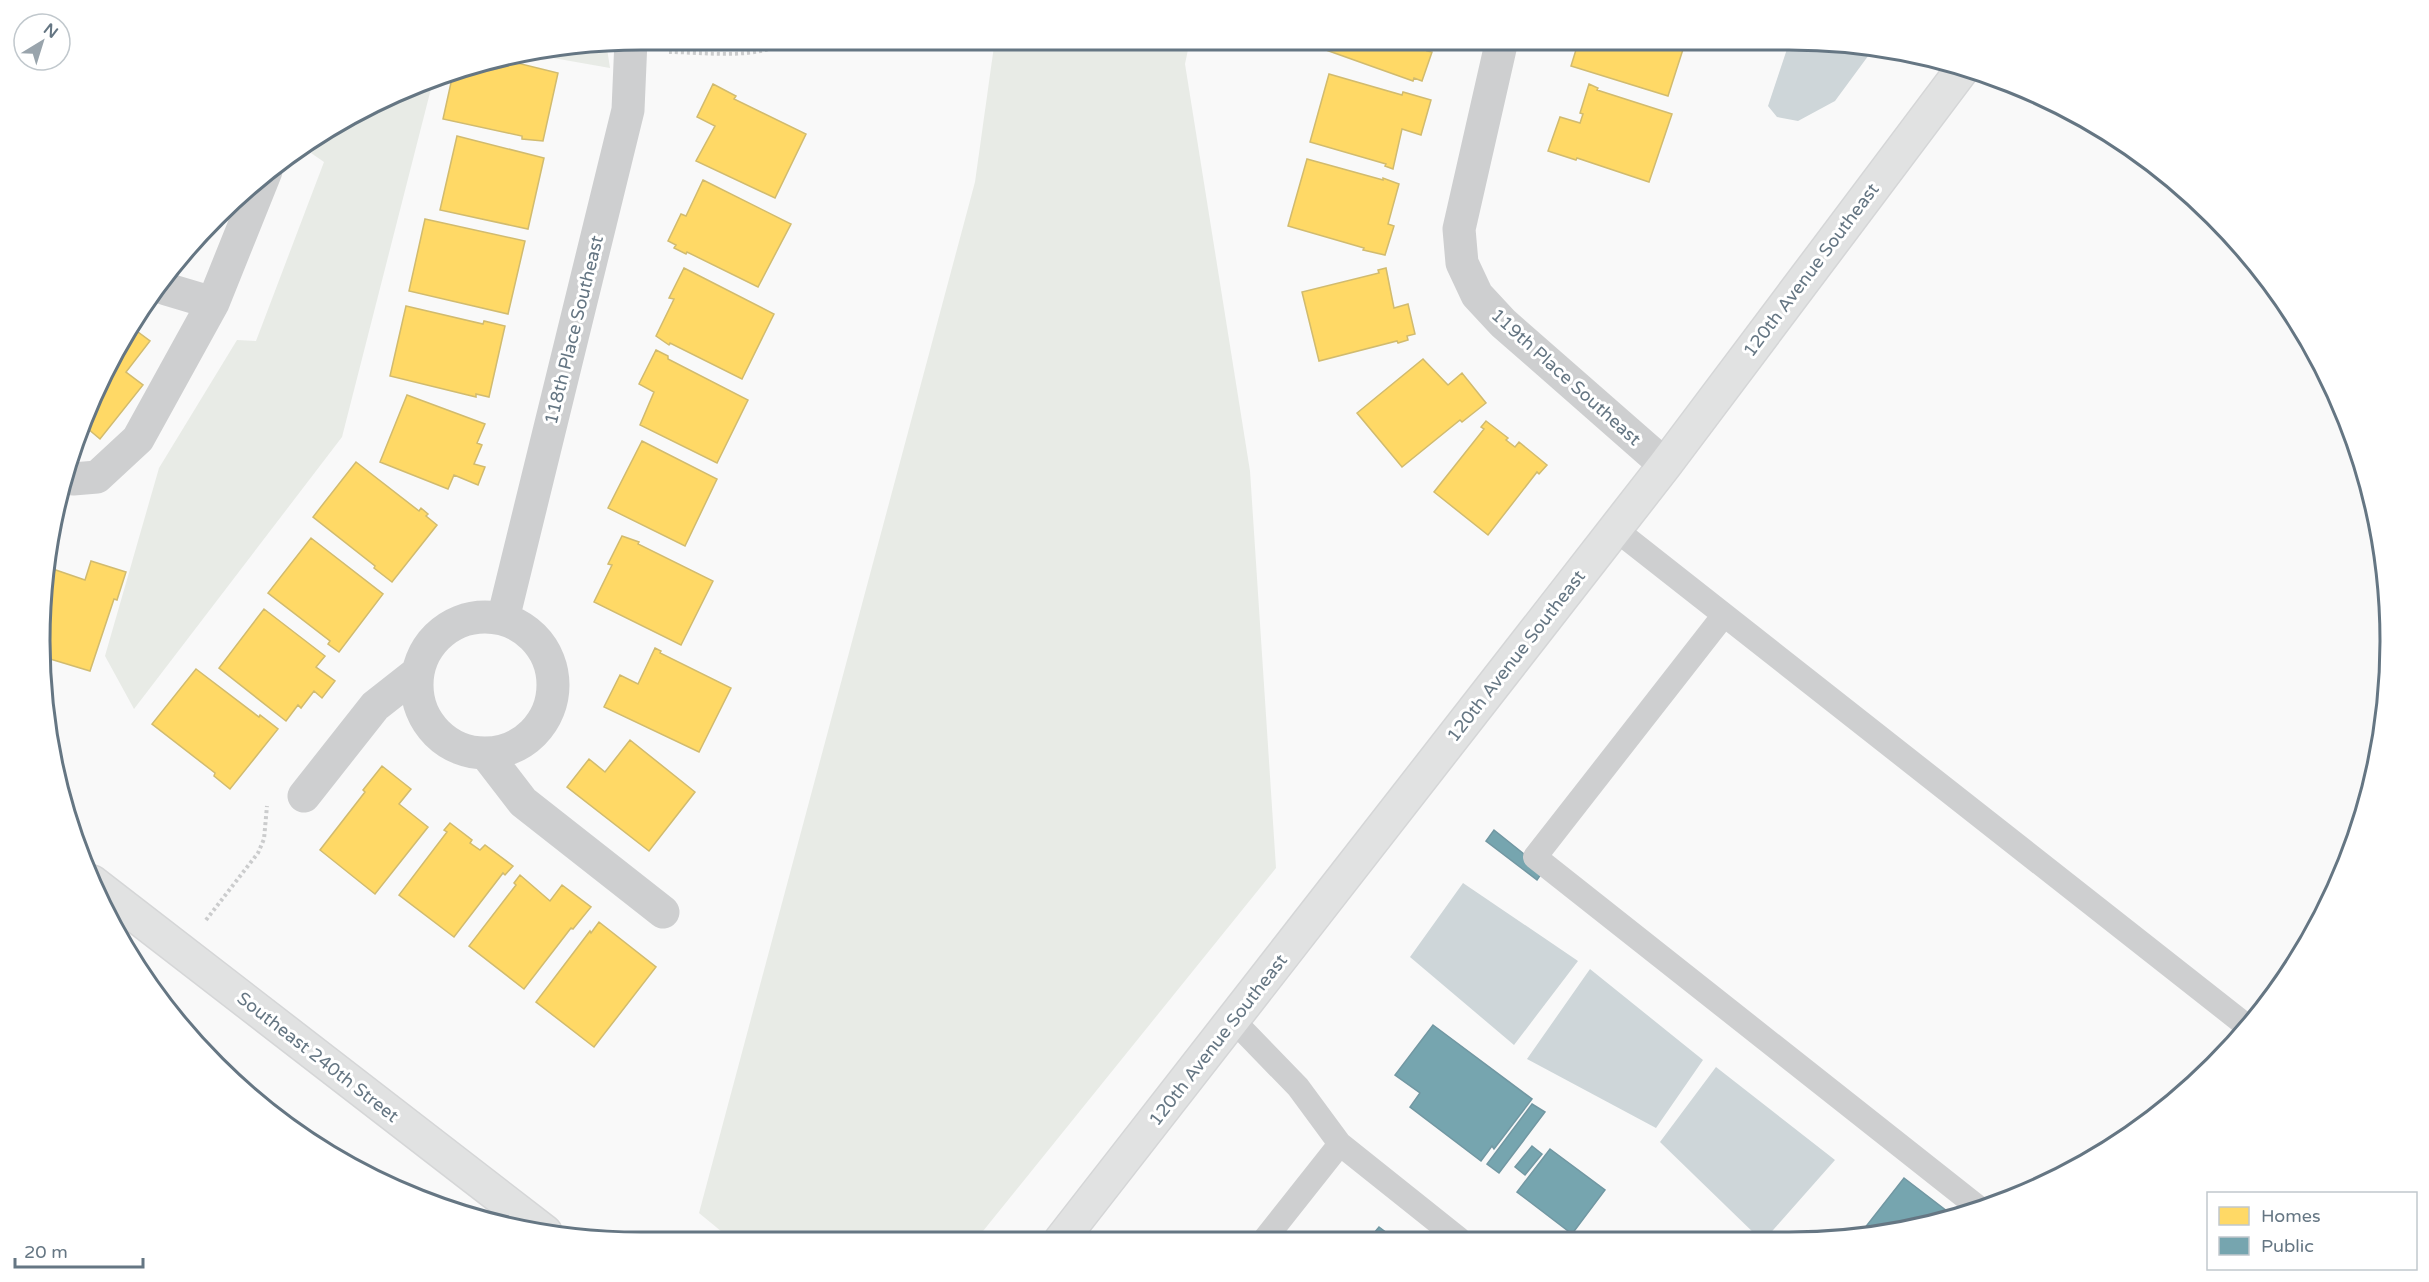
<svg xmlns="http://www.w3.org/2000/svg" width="2429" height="1282" viewBox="0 0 2429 1282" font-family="'Varela Round',sans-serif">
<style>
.green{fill:#e8ebe6}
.water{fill:#ced6d9}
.homes{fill:#ffd966;stroke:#d1bb6f;stroke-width:1.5}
.public{fill:#76a5af;stroke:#7197a2;stroke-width:1.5}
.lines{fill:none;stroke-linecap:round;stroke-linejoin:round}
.secondary-casing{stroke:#d5d6d7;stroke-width:36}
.path{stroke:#cbcccd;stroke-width:4;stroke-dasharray:3 3;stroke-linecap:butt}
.lane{stroke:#cecfd0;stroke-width:24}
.street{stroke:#cecfd0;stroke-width:33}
.secondary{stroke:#e1e2e2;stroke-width:33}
.labels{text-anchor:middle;stroke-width:6;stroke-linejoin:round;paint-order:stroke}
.street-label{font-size:18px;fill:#657683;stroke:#fff}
.rim{fill:none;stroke:#657683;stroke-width:3}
</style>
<rect width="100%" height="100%" fill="#f9f9f9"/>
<path class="green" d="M995 39 1190 40 1185 64 1250 471 1276 868 975 1241H733L699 1213 975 182Z
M606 42 610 68 519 52 524 51Z
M434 77 342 437 134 709 105 656 159 468 237 340 256 341 324 162 311 153 328 138 340 119Z"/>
<path class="water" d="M1790 40H1827L1874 48 1835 101 1798 121 1777 117 1768 106Z
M1463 883 1578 961 1514 1045 1410 957Z
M1590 969 1703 1060 1656 1128 1527 1059Z
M1716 1067 1835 1160 1766 1238H1759L1660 1142Z"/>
<path class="homes" d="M1330 40H1431L1427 51 1432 52 1422 81 1414 78 1413 81 1326 50Z
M1579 40H1686L1668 96 1571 66Z
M497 58 558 73 543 141 522 139V136L443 119 454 69Z
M1329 74 1402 95 1403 92 1431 100 1421 135 1402 129 1393 169 1385 166 1386 164 1310 142Z
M713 84 736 96 734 99 806 134 775 198 696 161 715 126 697 117Z
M1589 84 1598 88 1597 90 1672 114 1649 182 1577 158 1576 160 1548 151 1560 117 1580 123 1583 114 1580 113Z
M457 136 544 158 528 229 440 210Z
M1307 159 1383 180V178L1399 184 1388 224 1394 226 1385 255 1363 250 1364 248 1288 226Z
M703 180 791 224 758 287 687 252 686 254 674 248 676 245 668 241 681 214 686 216Z
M425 219 525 241 508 314 409 291Z
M684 268 774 314 742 379 670 343 669 345 656 336 674 299 669 298Z
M1386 268 1394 308 1408 304 1415 334 1407 336 1408 340 1398 343 1397 341 1319 361 1302 292 1379 273 1378 270Z
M406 306 483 324 484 321 505 326 489 397 476 394V397L390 376Z
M130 326 150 341 126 372 143 385 100 439 81 423 85 410Z
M656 350 668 356V359L748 400 717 463 640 425 654 392 639 384Z
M1423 359 1448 385 1462 373 1486 403 1462 422 1460 420 1402 467 1357 413Z
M407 395 485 424 477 443 482 445 474 464 485 467 478 485 454 475 448 489 380 462Z
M1486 421 1508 438 1506 440 1515 447 1519 442 1547 465 1539 474 1537 472 1488 535 1434 492 1484 429 1481 427Z
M642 441 717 479 685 546 608 508Z
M356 462 419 511 421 508 428 514 426 516 437 525 392 582 374 568 375 566 313 517Z
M622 536 639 542 638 544 713 581 681 645 594 602 612 565 608 564Z
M311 538 383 594 339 652 328 644 330 641 268 593Z
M91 561 126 572 117 600 114 599 90 671 40 656V601L48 574 45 573 47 567 85 580Z
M264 609 325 656 316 667 335 681 322 698 314 691 301 708 298 705 286 721 219 668Z
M655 648 661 651 660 653 731 688 699 752 604 707 620 675 638 684Z
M196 669 259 717 260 715 278 729 230 789 214 776 215 773 152 724Z
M630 740 695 792 649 851 567 787 589 759 605 772Z
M382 766 411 789 399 804 428 827 375 894 320 850 365 792 363 790Z
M450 823 472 840 470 843 480 850 485 845 513 866 505 875 503 873 454 937 399 895 447 832 444 830Z
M520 875 550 901 562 885 591 907 573 929 571 928 524 989 469 946 516 885 514 883Z
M599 922 656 967 594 1047 536 1002 590 931 591 933Z"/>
<path class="public" d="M1494 830 1544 870 1537 880 1486 841Z
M1433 1025 1532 1099 1494 1149 1492 1146 1481 1161 1410 1107 1420 1093 1395 1075Z
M1532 1104 1545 1112 1499 1173 1487 1164Z
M1532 1146 1542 1154 1525 1175 1515 1167Z
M1550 1149 1605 1190 1572 1234 1517 1192Z
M1904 1178 1952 1215 1867 1238H1853L1861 1227 1864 1229Z
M1379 1227 1395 1239H1369Z"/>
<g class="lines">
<g class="secondary-casing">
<path id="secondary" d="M92 882 545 1232
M1061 1240 1665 465 1964 67"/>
</g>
<path class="path" d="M580 45 592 48
M669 52C705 52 760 61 791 39
M206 920 258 853 264 839 267 806"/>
<path class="lane" d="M1615 529 2248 1027
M1724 615 1535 857 1979 1208
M1233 1020 1298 1087 1340 1144
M1264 1240 1340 1144 1459 1239"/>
<path class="street" d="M1502 40 1459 229 1462 263 1477 295 1503 323 1665 465
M158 283 166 289 213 303
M63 475 73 479 97 477 138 439 213 303 266 171
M417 685a68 68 0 1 1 136 0a68 68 0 1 1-136 0Z
M503 619 628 110 631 40
M486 754 523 802 663 912
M304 796 375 706 417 673"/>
<use href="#secondary" class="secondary"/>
</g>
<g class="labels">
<g class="street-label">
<text transform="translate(1811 270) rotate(-53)" y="6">120th Avenue Southeast</text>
<text transform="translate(574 330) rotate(-76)" y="6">118th Place Southeast</text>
<text transform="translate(1566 377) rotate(42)" y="6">119th Place Southeast</text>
<text transform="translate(1516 656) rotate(-52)" y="6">120th Avenue Southeast</text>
<text transform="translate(1218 1040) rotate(-52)" y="6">120th Avenue Southeast</text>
<text transform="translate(318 1057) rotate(38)" y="6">Southeast 240th Street</text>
</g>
</g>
<path d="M0 0H2429V1282H0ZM641 50H1789A591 591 0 0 1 2380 641V641A591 591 0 0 1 1789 1232H641A591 591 0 0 1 50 641V641A591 591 0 0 1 641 50Z" fill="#fff" fill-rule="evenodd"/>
<path class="rim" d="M641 50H1789A591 591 0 0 1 2380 641V641A591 591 0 0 1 1789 1232H641A591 591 0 0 1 50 641V641A591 591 0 0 1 641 50Z"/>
<rect x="2207" y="1192" width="210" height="78" fill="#ffffff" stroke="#c1c8cd" stroke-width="1.5"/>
<rect x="2219" y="1207" width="30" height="18" fill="#ffd966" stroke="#c1c8cd" stroke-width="1.5"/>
<text x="2261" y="1222" font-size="18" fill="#657683">Homes</text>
<rect x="2219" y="1237" width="30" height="18" fill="#76a5af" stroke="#c1c8cd" stroke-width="1.5"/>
<text x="2261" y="1252" font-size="18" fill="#657683">Public</text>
<g transform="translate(42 42) rotate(38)"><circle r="28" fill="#ffffff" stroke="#c1c8cd" stroke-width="1.5"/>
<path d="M0-4.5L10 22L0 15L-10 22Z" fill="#99a4ac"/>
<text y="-9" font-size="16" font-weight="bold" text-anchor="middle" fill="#657683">N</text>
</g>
<path d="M15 1258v9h128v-9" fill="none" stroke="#657683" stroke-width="3"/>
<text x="24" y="1258" font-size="18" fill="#657683" stroke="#ffffff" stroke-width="4.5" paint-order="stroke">20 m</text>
</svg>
